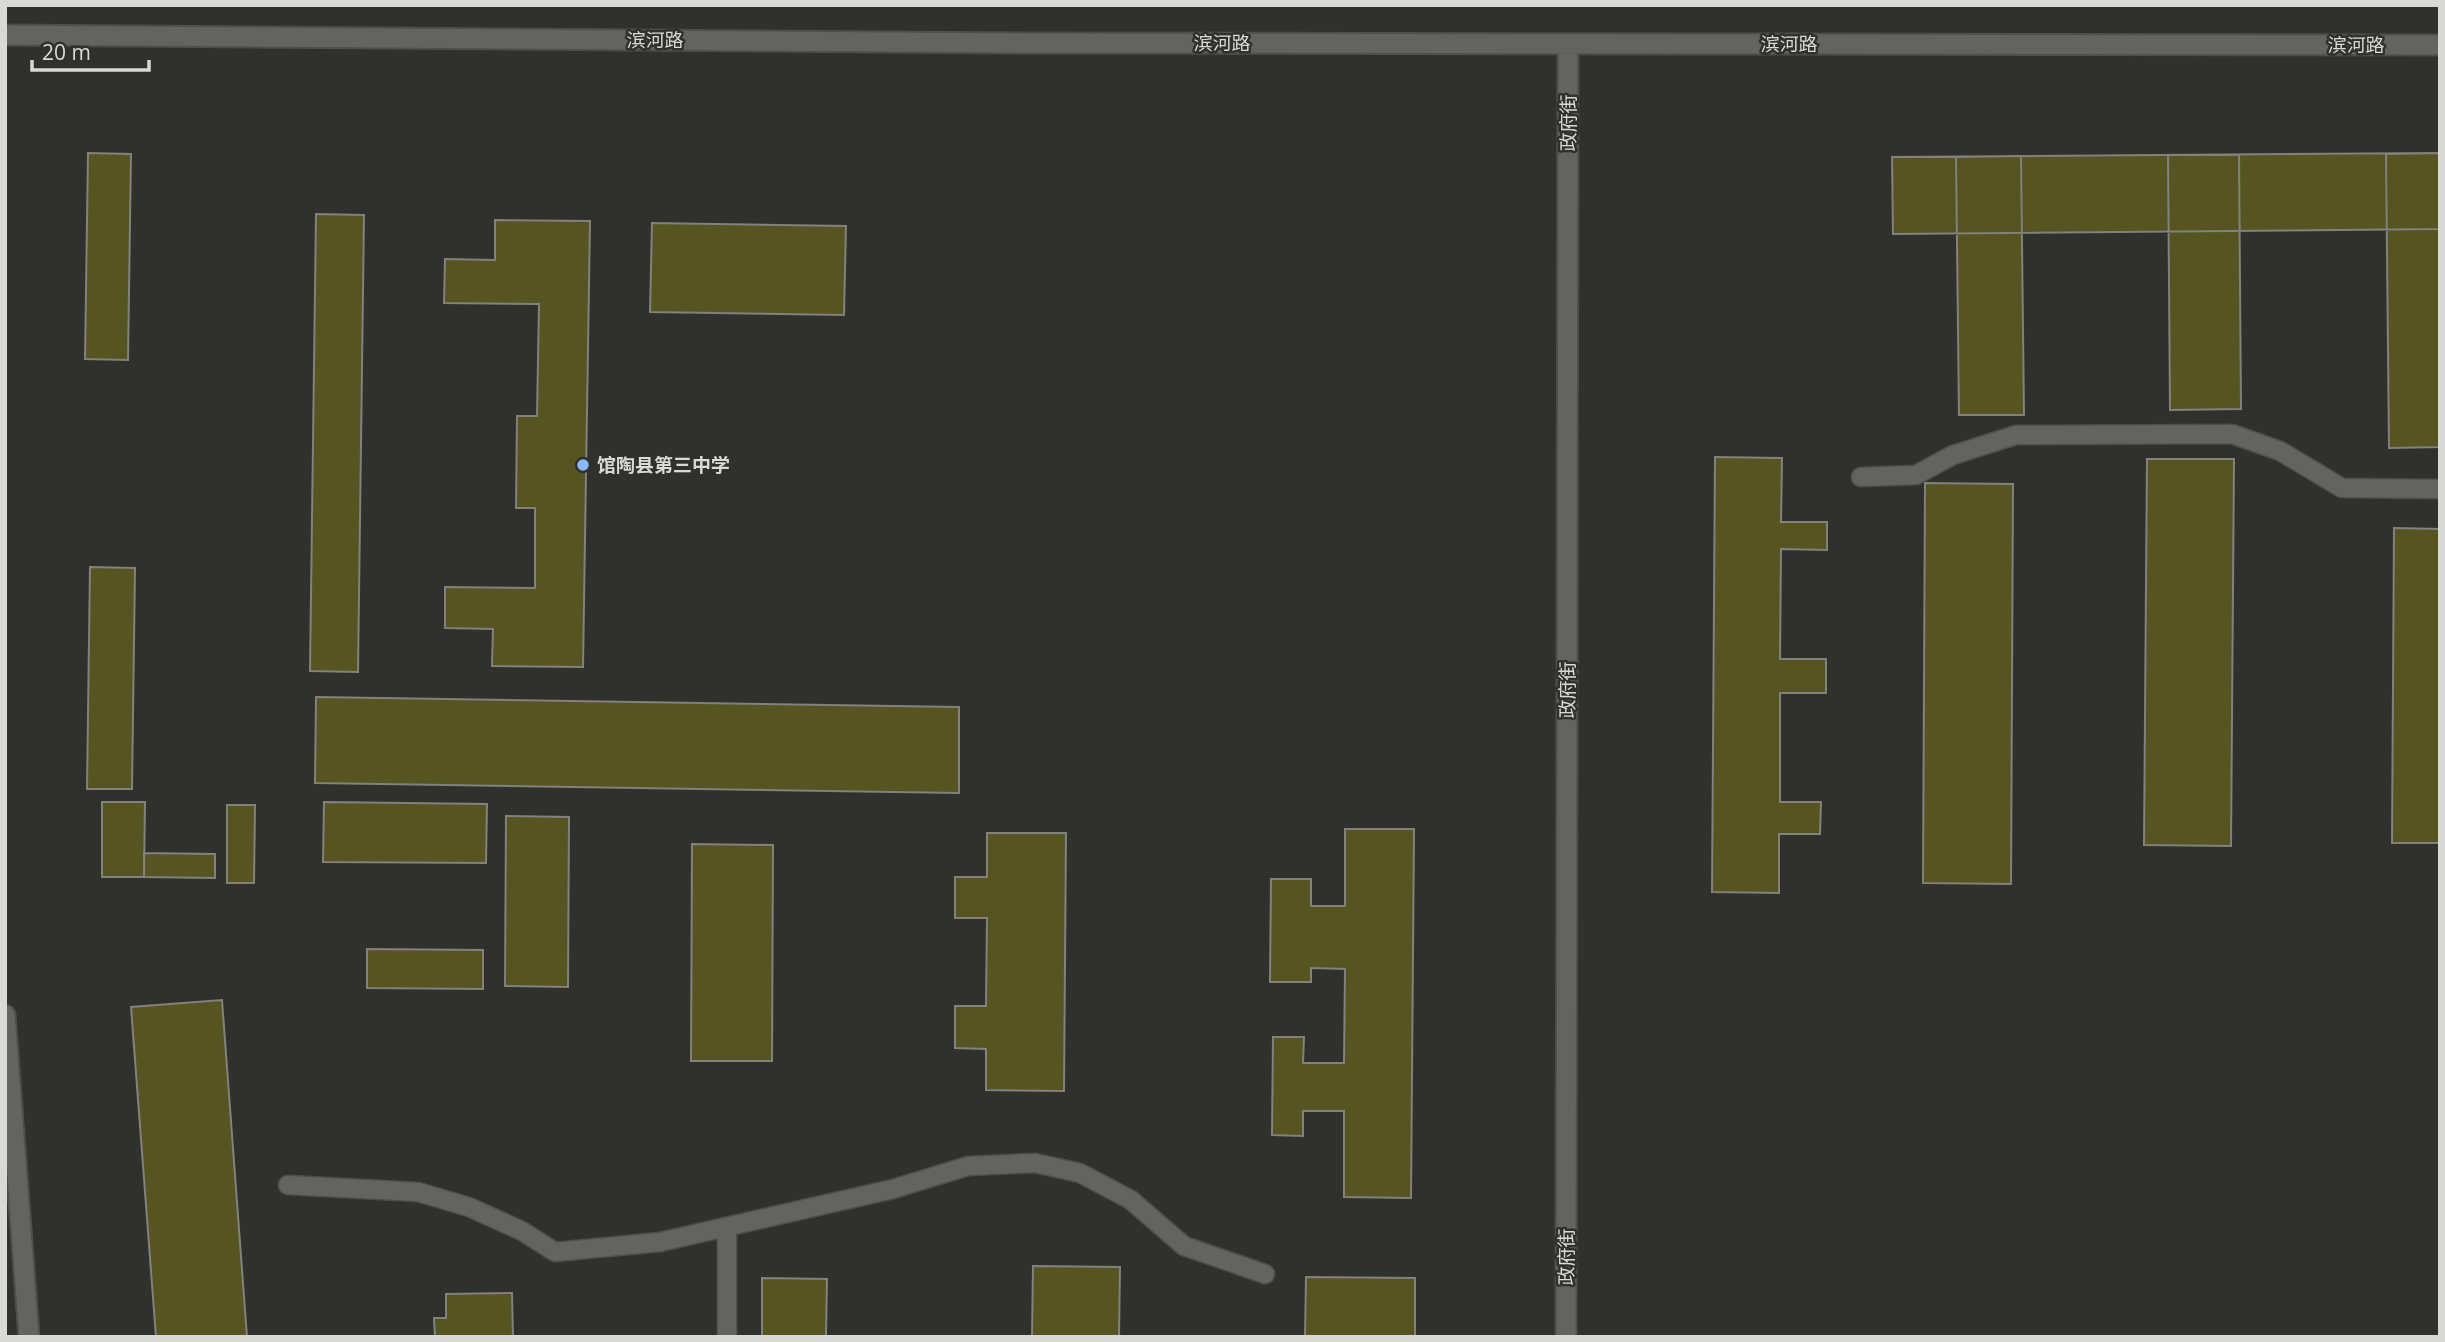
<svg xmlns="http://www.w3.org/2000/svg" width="2445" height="1342" viewBox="0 0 2445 1342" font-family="'Open Sans','Noto Sans SC',sans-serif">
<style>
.building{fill:#565522;stroke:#81817e;stroke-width:2}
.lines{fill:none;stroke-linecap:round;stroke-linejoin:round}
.service-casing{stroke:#4e4e4c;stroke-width:21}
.tertiary-casing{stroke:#4e4e4c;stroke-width:23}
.service{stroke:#636360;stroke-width:18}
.tertiary{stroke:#636360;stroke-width:19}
.poi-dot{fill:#8cb9fc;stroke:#30302d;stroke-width:2.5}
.labels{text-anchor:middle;stroke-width:5;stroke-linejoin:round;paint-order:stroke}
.street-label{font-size:19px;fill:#d9d9d7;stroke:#30302d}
.poi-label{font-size:19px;font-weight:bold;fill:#d9d9d7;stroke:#30302d;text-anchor:start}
</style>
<rect width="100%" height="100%" fill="#30302d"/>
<path class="building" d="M88 153 131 154 128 360 85 359Z
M2440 153V447L2389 448 2386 154Z
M2440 153V229L1893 234 1892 157Z
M2168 155H2239L2241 409 2170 410Z
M2021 156 2024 415H1959L1956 157Z
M316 214 364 215 358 672 310 671Z
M495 220 590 221 583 667 492 666 493 629 445 628V587L535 588V508H516L517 416H537L539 304 444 303 445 259 495 260Z
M652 223 846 226 844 315 650 312Z
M1715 457 1782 458 1781 522H1827V550L1781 549 1780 659H1826V693H1780V802H1821L1820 834H1779V893L1712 892Z
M2147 459H2234L2231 846 2144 845Z
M1925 483 2013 484 2011 884 1923 883Z
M2394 528 2440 529V843H2392Z
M90 567 135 568 132 789H87Z
M316 697 959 707V793L315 783Z
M102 802H145L144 877H102Z
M324 802 487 804 486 863 323 862Z
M227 805H255L254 883H227Z
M506 816 569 817 568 987 505 986Z
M1345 829H1414L1411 1198 1344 1197V1111H1303V1136L1272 1135 1273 1037H1304L1303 1063H1344L1345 969 1311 968V982H1270L1271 879H1311V906H1345Z
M987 833H1066L1064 1091 986 1090V1049L955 1048V1006H986L987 918H955V877H987Z
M692 844 773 845 772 1061H691Z
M144 853 215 854V878L144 877Z
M367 949 483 950V989L367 988Z
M222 1000 247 1337H156L131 1007Z
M1033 1266 1120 1267 1119 1337H1032Z
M1306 1277 1415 1278V1337H1305Z
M762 1278 827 1279 826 1337H762Z
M512 1293 513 1337H435L434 1318H446V1294Z"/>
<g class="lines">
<g class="service-casing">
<path id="service" d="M1861 477 1916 475 1953 455 2016 435 2232 434 2280 451 2342 488 2440 489
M288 1185 418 1192 469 1207 522 1231 555 1252 660 1242 893 1189 968 1166 1035 1163 1080 1173 1131 1200 1184 1246 1265 1274
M727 1337V1227"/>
</g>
<g class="tertiary-casing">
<path id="tertiary" d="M5 35 1019 43 2440 45
M5 1015 29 1337
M1566 1337 1568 44"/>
</g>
<use href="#service" class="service"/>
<use href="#tertiary" class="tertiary"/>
</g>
<circle class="poi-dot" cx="583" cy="465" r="7"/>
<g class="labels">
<g class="street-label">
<text x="655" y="47">滨河路</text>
<text x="1222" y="50">滨河路</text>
<text x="1789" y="51">滨河路</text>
<text x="2356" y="52">滨河路</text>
<text transform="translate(1568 123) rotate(-90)" y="7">政府街</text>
<text transform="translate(1567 690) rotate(-90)" y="7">政府街</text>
<text transform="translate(1566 1257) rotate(-90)" y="7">政府街</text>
</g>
<g class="poi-label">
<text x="597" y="472">馆陶县第三中学</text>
</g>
</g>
<rect width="2445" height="1342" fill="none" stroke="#d9d9d7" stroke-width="14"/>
<path d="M32 60v10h117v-10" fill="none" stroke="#d9d9d7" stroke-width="3.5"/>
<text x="42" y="60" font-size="21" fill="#d9d9d7" stroke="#30302d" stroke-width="5" paint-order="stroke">20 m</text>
</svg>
